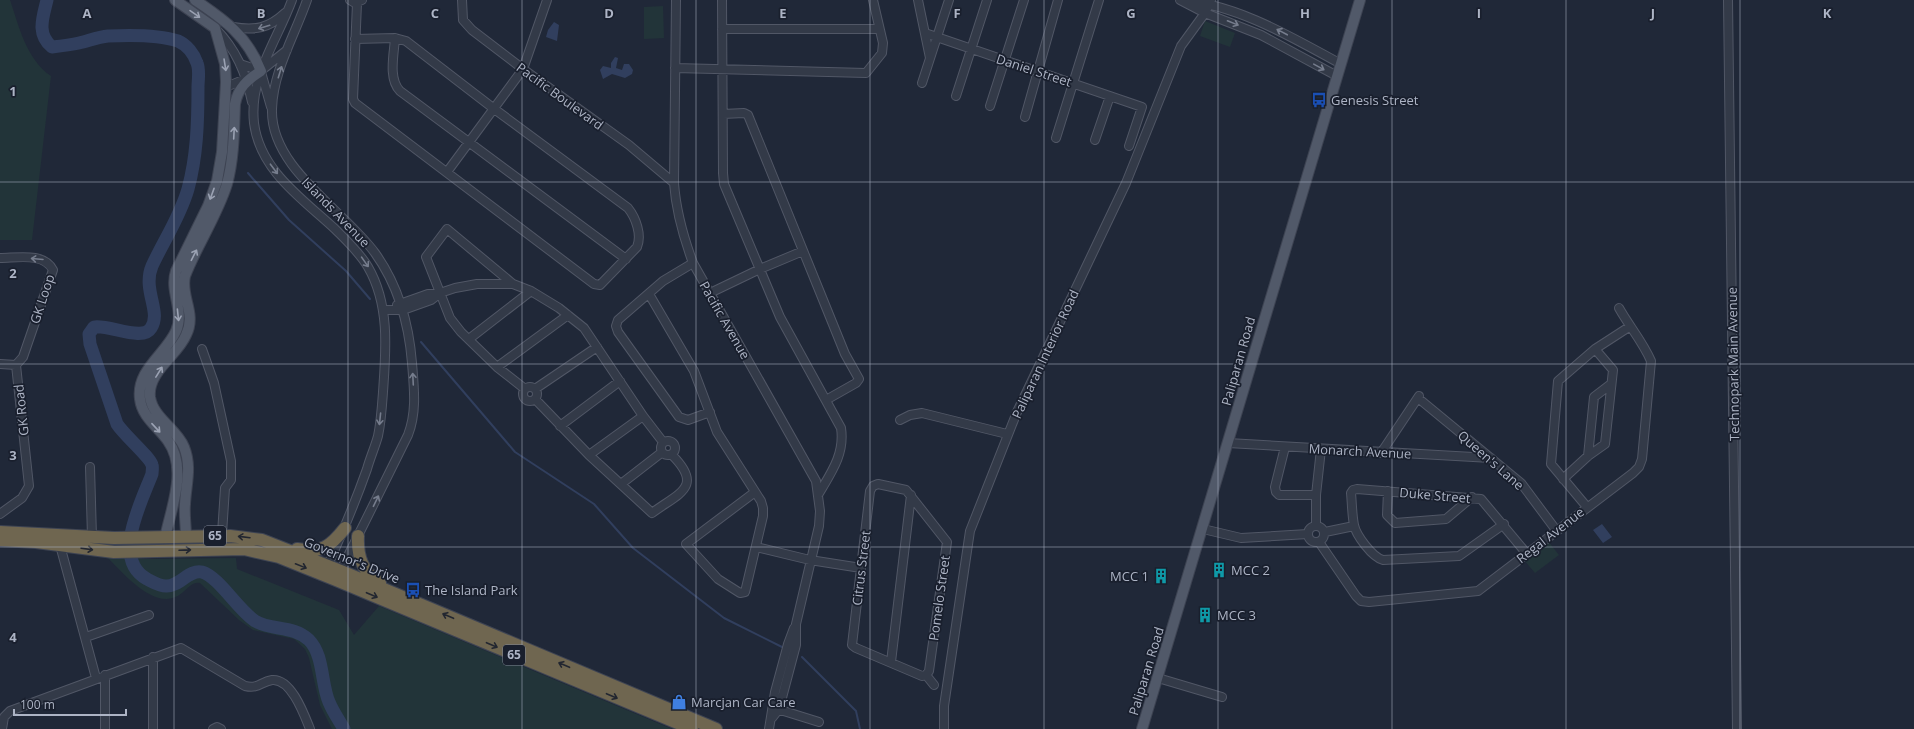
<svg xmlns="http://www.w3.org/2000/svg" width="1914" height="729" viewBox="0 0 1914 729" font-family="'Open Sans',sans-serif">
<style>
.green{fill:#223439}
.water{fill:#313f5e}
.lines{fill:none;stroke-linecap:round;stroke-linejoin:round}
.stream{stroke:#313f5e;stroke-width:2}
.river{stroke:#313f5e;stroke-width:13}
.minor-casing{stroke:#515766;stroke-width:10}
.major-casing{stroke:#3d4352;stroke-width:12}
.highway-casing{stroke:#3e4453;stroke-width:14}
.minor{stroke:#333a48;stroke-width:8}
.major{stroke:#515969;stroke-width:10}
.highway{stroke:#6f6650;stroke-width:12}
.oneway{stroke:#9ba2b3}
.oneway2{stroke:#767d8d}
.oneway3{stroke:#222630}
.grid{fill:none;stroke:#adb4c5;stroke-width:1;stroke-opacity:0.55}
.labels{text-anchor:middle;stroke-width:3.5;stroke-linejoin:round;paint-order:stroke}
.shield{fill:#191f2d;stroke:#818797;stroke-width:1}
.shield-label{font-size:12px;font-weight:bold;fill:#adb4c5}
.street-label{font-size:13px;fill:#adb4c5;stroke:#191f2d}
.poi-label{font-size:13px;fill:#adb4c5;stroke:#191f2d;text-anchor:start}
.grid-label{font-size:13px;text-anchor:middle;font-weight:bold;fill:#adb4c5;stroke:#191f2d;stroke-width:3.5;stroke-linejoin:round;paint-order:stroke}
</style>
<rect width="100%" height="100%" fill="#202838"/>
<path class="green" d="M0 0H10C19 26 26 59 51 76L32 240H0Z
M663 6 664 38 644 39V7Z
M1205 21 1235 33 1230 47 1200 36Z
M1548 541 1559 555 1535 573 1524 560Z
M107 557 147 559 236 558 237 569 339 610 354 635 379 606 672 729H332L320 705 309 658 305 649 294 639 253 630 239 620 200 583C193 581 187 589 182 593 157 614 124 574 107 557Z"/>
<path class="water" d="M554 22 559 25 557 41 546 37 548 30Z
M615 57 618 58 616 68 622 70 624 64H629L633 70 632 74 625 78 612 74 603 79 600 70 603 66 611 68V63Z
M1602 524 1612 537 1603 543 1593 530Z"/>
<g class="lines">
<path class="stream" d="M248 173 289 220 346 271 370 299
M421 342 515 452 594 504 633 548 724 618 784 648
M802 657 856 711 860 729"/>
<path class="river" d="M47 0C43 17 36 34 52 47 61 46 70 45 79 43 88 41 98 37 108 36 128 35 159 35 178 41 187 45 194 54 197 63 200 70 198 80 198 87 198 122 197 156 188 189 180 217 164 240 152 266 142 290 162 312 151 328 143 342 108 324 94 327L89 334 90 344 117 424C124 435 150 457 152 465 153 467 152 472 152 474 141 503 111 559 147 579 153 582 159 586 166 586 179 587 189 569 202 572 219 577 238 610 255 621 272 631 293 625 309 640 324 655 321 684 329 702 333 712 339 720 344 729"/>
<g class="minor-casing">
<path id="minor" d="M292 0C277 41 249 77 254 123 260 171 303 199 335 229 347 241 360 253 368 267 390 305 386 350 383 392 382 406 381 422 378 436 375 447 370 458 367 469 355 503 341 536 326 569
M307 0C295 35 273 71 272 109 270 168 344 210 375 253 398 285 409 325 412 363 414 388 417 412 408 435L339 574
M350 0 355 3 362 0
M462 0 463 20 472 30 523 69 629 145 674 183
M676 0 674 183C676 211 683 236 693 263L816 481 820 511 819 526 796 624V645L779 709 772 718
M722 0 723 173 724 184 780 317 841 428C845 454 831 473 818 495
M918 0 930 58
M1180 0 1205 13 1261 35 1337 76
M1183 0C1240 6 1291 37 1341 64
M1728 0 1737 729
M233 27C255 31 269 28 285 13
M215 28C236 49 246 73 252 102
M722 29H879
M925 33 1142 107 1129 146
M395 38C394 54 388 79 400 91L626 259
M355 39 395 38 406 41 493 108 628 208C636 218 642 235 637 247L600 285 594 284 355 103 353 99 357 3
M240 64 261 71
M675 68 866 73 882 53 883 43 873 0
M262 70 287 50
M261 72 271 107
M922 83 949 0
M226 87 250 77
M956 96 987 0
M990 106 1024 0
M723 114 744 113 748 115 845 354 859 379 856 383 826 400
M1025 117 1058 0
M1056 138 1099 0
M1095 140 1110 96
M447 172 523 69 547 0
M0 258C17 258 44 252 53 270L23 357 16 365
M693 263 663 281 618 320 616 326 618 332 679 417 688 420 710 412
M513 284 447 229 426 257 450 318 461 332 497 367 525 389
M710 293 760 269 803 251
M649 294 694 371 717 432 761 501 763 508V516L746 588 745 592 740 593 718 579 686 544 755 492
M397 305 428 294H440
M383 310H403L431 300 440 293 455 288 477 284H513L531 291 559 308 584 328 643 416 663 442
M469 339 531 291
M202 349 214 383 231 461V480L225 488 221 549
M0 364 16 365
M497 367 568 315
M523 394a7 7 0 1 1 14 0a7 7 0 1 1-14 0Z
M535 389 597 347
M1418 398 1521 483 1556 530
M535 399 589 455 652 513C679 493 704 487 672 455
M900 420 910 415 922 413 1007 434
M560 426 620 381
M661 448a7 7 0 1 1 14 0a7 7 0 1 1-14 0Z
M1228 443 1491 458
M1285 447 1275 487 1276 492 1279 495H1316
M1381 453 1419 396
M589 455 643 416
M1588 456 1594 397 1611 384
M90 467 92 537
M1563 479 1588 456 1605 444 1613 370 1595 349
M621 484 661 453
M878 484 906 490 947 542 929 671 926 675 922 676 856 648 852 645 870 491 873 486Z
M1388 491 1387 515 1395 523 1446 519 1472 497
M1587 507 1551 464 1558 381 1595 349 1629 327
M0 514 22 498 29 486 16 365
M1504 524 1459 556 1383 560C1372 557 1356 535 1354 525 1352 515 1352 503 1351 493L1353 490 1357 489 1481 499 1527 554
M1316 525V495L1321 449
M1308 534a8 8 0 1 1 16 0a8 8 0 1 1-16 0Z
M1203 529 1241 538 1308 534
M1325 532 1354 526
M61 541V549L96 678
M1319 542 1356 596 1361 601 1369 602 1478 591 1633 473 1639 467 1642 459 1651 361C1643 342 1629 326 1619 308
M756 547 810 560 861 568
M86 637 149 615
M891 662 911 495
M105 675V729
M926 675 934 685
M1158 678 1222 697
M774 708 819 722
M2 729 4 717 10 711 181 648 245 686C259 689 260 682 272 680 291 678 304 714 310 729
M153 729V657
M213 729 217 727 221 729
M769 729 775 692 788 644 794 628
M944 729V706L970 531 1017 412 1126 183 1181 46 1205 13 1211 0"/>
</g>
<g class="major-casing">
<path id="major" d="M186 537C186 526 184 515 185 504 186 484 192 467 184 447 177 429 153 418 150 397 147 372 178 355 186 335 197 313 180 297 185 276 197 245 217 216 227 184 234 158 234 131 235 104 238 88 247 80 261 71 247 36 225 20 195 0
M165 538C171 508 188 469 168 441 158 427 142 417 140 399 136 370 166 354 176 331 185 311 169 291 176 271L208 206 217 181 222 152 226 82 225 64 215 28 175 0
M1142 729 1360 0"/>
</g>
<g class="highway-casing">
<path id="highway" d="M0 532 114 538 230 536 262 540 341 571 716 729
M358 536C357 556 362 572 380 583
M0 540 36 542 114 552 244 549 279 557 336 580 692 729
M297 549C322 553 330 547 345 528"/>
</g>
<use href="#minor" class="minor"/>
<use href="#major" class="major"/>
<use href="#highway" class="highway"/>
</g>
<defs><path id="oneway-shaft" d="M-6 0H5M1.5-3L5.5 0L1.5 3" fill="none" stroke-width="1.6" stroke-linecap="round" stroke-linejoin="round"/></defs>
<g class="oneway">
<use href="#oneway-shaft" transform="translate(195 14) rotate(35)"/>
<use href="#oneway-shaft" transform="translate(225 65) rotate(81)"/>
<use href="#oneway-shaft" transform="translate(234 133) rotate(-87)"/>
<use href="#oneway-shaft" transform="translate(212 194) rotate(110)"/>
<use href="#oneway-shaft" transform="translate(194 255) rotate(-63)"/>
<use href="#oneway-shaft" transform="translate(178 315) rotate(84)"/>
<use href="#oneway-shaft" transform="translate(159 372) rotate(-58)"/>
<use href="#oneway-shaft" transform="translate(156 428) rotate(47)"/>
</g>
<g class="oneway2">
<use href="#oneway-shaft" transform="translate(1233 23) rotate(22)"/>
<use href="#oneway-shaft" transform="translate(264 27) rotate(163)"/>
<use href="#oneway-shaft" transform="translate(1282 32) rotate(-152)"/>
<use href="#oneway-shaft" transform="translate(1319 67) rotate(29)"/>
<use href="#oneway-shaft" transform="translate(280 72) rotate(-73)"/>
<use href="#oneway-shaft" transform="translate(274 169) rotate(53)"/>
<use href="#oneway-shaft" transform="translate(37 259) rotate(-175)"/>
<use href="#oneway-shaft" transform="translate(365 262) rotate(55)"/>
<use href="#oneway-shaft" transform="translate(413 379) rotate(-93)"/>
<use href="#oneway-shaft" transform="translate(380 419) rotate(96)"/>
<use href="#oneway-shaft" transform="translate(376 501) rotate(-64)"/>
</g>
<g class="oneway3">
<use href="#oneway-shaft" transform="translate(244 537) rotate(-173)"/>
<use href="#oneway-shaft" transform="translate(87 549) rotate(8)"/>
<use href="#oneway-shaft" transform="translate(185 550) rotate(-2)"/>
<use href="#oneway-shaft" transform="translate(301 566) rotate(22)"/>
<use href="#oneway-shaft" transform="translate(372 595) rotate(23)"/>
<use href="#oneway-shaft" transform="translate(448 616) rotate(-157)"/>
<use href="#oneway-shaft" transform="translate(492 645) rotate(23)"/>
<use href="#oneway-shaft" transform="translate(564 665) rotate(-157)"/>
<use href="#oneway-shaft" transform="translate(612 696) rotate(23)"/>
</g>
<path class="grid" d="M174 0V729M348 0V729M522 0V729M696 0V729M870 0V729M1044 0V729M1218 0V729M1392 0V729M1566 0V729M1740 0V729M0 182H1914M0 364H1914M0 547H1914"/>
<defs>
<g id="bus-bare" transform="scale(1.2)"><path d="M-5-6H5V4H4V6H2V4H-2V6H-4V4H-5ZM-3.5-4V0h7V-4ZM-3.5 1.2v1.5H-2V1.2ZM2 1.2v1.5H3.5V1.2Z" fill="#1a4fb4" stroke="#191f2d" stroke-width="2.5" paint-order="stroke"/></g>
<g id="building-bare" transform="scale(1.2)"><path d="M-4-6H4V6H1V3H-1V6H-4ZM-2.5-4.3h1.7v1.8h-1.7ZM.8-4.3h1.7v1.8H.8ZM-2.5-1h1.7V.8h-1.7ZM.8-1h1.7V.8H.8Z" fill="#0f9aa8" stroke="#191f2d" stroke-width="2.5" paint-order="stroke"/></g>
<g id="shop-bare" transform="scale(1.2)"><path d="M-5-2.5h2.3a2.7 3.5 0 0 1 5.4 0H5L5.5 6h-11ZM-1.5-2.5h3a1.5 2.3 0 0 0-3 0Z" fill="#3f7fe0" stroke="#191f2d" stroke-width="2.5" paint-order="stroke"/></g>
</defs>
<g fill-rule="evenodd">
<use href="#bus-bare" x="1319" y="100"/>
<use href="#building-bare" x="1219" y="570"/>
<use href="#building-bare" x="1161" y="576"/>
<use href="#bus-bare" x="413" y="590"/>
<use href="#building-bare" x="1205" y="615"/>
<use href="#shop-bare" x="679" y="702"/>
</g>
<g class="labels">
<g class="shield">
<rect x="204" y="526" width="22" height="20" rx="3"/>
<rect x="503" y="645" width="22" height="20" rx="3"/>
</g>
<g class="shield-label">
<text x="215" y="540">65</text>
<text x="514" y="659">65</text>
</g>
<g class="street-label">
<text transform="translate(1034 70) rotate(18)" y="5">Daniel Street</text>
<text transform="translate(560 96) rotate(36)" y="5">Pacific Boulevard</text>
<text transform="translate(336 212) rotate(46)" y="5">Islands Avenue</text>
<text transform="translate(42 299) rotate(-72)" y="5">GK Loop</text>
<text transform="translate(725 320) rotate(60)" y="5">Pacific Avenue</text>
<text transform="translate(1045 354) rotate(-65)" y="5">Paliparan Interior Road</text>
<text transform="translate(1238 361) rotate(-74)" y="5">Paliparan Road</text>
<text transform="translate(1733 364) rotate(-91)" y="5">Technopark Main Avenue</text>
<text transform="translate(21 410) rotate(-96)" y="5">GK Road</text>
<text transform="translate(1360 451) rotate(3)" y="5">Monarch Avenue</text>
<text transform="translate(1491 460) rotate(41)" y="5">Queen's Lane</text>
<text transform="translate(1435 495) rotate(5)" y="5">Duke Street</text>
<text transform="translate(1550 535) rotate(-38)" y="5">Regal Avenue</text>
<text transform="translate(352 560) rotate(22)" y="5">Governor's Drive</text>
<text transform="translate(861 568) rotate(-83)" y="5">Citrus Street</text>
<text transform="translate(939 598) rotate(-82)" y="5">Pomelo Street</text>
<text transform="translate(1146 671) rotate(-73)" y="5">Paliparan Road</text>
</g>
<g class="poi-label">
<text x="1331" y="105">Genesis Street</text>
<text x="1231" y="575">MCC 2</text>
<text x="1149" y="581" text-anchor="end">MCC 1</text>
<text x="425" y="595">The Island Park</text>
<text x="1217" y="620">MCC 3</text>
<text x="691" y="707">Marcjan Car Care</text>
</g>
</g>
<g class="grid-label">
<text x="87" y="18">A</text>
<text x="261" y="18">B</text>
<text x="435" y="18">C</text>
<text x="609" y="18">D</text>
<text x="783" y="18">E</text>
<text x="957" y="18">F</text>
<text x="1131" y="18">G</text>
<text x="1305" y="18">H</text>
<text x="1479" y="18">I</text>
<text x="1653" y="18">J</text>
<text x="1827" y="18">K</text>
<text x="13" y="96">1</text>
<text x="13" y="278">2</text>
<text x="13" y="460">3</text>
<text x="13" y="642">4</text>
</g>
<path d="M14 709v6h112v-6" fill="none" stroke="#adb4c5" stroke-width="2"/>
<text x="20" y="709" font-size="12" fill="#adb4c5" stroke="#191f2d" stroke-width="3" paint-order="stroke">100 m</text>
</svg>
